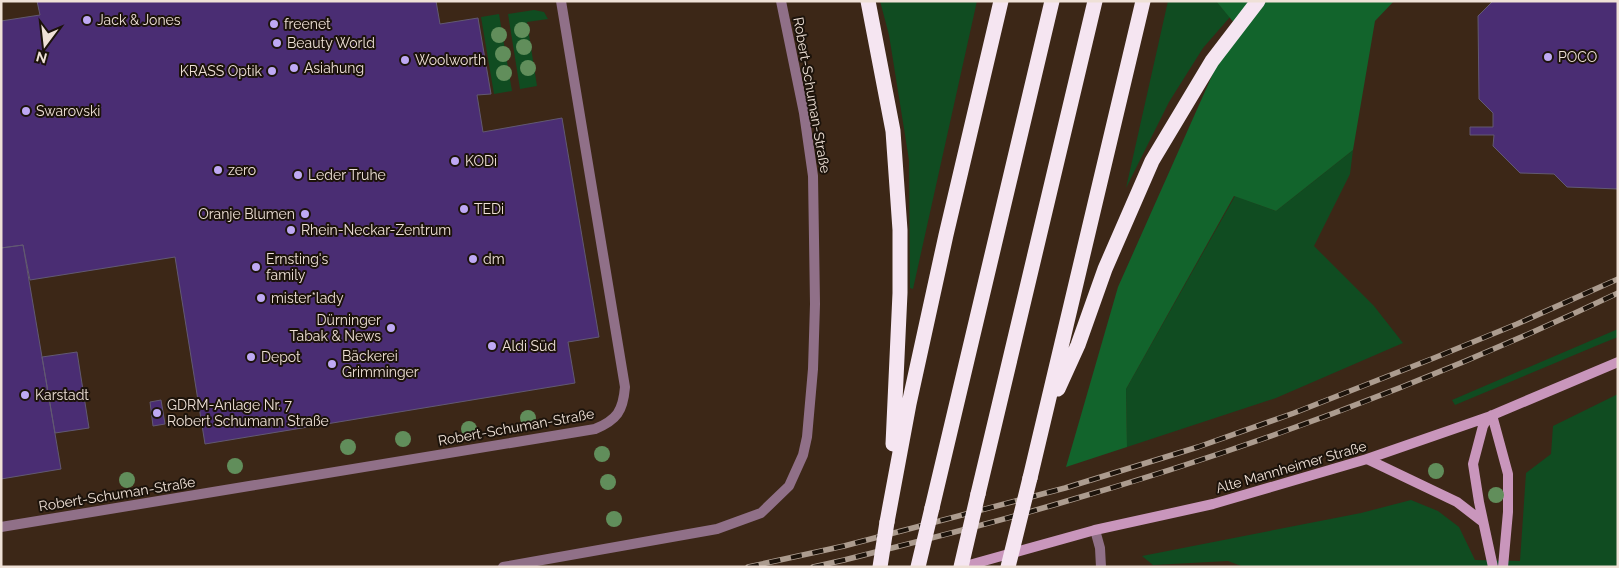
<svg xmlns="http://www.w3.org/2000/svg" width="1619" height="568" viewBox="0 0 1619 568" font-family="Raleway,sans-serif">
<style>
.green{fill:#104c21}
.forest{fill:#12642c}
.building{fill:#4a2d73;stroke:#625972}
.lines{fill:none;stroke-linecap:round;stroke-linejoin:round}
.lane{stroke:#907088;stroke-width:10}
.secondary{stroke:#c996bc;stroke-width:10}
.highway{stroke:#f5e5f1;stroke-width:15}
.rail-casing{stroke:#ac9c8f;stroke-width:5.5}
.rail{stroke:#1c130b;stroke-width:4;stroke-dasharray:11;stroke-linecap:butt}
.highway-bridge{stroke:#f5e5f1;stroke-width:15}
.tree{fill:#618e5b}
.poi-dot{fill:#bfa9f4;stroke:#1c130b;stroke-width:2}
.labels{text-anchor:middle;stroke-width:4;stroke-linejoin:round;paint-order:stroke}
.poi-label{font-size:14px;fill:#efe1d7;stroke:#1c130b;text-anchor:start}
.street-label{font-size:14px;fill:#efe1d7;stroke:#1c130b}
</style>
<rect width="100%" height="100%" fill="#3c2717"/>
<path class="green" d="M880 1H977L913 289 910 288 909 160 889 35Z
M1168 1H1216L1230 17 1203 48 1169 102 1126 188Z
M534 10 544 12 548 19 527 22 537 86 520 89 508 14Z
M499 14 512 91 494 94 481 17Z
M1353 150 1350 174 1314 246 1374 306 1403 343 1276 398 1127 447 1126 389 1235 196 1276 211Z
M1618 329V337L1603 343 1455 405 1452 400Z
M1618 394V567H1244L1228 561 1153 565 1142 556 1361 513 1411 500 1438 511 1459 527 1475 560 1520 561 1526 473 1551 454 1553 426Z"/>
<path class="forest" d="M1216 1H1394L1375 21 1353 150 1276 211 1234 196 1126 389 1127 447 1066 467 1118 287 1235 24Z"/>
<path class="building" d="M37 1H436L440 24 478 18 491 94 477 95 483 132 562 118 599 337 568 342 575 383 205 444 175 257 30 280 23 245 1 248V21L40 15Z
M1493 1H1618V189L1567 187 1554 174 1520 173 1493 146 1494 135H1470V127H1493V113L1479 99 1478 16Z
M23 245 61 469 1 479V248Z
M77 352 89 428 55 433 42 357Z
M161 400 165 424 153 426 150 402Z"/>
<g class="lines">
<path class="lane" d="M1 527 595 429C617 420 623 411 625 387L561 1
M1095 530 1100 548 1101 567
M503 567 717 529 761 513 789 486 803 455 807 437 813 369 815 304 814 239 813 176 804 113 781 1"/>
<path class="secondary" d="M1492 415 1508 474V512L1503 567
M1488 417 1483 426 1473 464 1479 502 1493 567
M1367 459 1457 502 1483 522
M962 567 1095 530 1213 504 1367 459 1488 417 1618 362"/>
<path class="highway" d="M868 1 893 131 900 230V293L893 444
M1058 389 1078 345 1105 269 1152 161 1212 61 1258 1
M1030 478 1143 1
M978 494 1095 1
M932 508 1052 1
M887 522 909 404 946 235 1001 1"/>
<g class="rail-casing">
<path id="rail" d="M748 567 844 546 1065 488 1198 447 1294 413 1434 358 1517 324 1618 279
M813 567 844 560C919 541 994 523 1067 501 1256 447 1441 377 1618 293"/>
</g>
<use href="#rail" class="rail"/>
<path class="highway-bridge" d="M880 567 887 522
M918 567 932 508
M961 567 978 494
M1008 567 1030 478"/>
</g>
<g class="tree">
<circle cx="522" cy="30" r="8"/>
<circle cx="499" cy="35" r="8"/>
<circle cx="524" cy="47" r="8"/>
<circle cx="503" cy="54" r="8"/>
<circle cx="528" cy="68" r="8"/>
<circle cx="504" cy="73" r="8"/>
<circle cx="528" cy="418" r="8"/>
<circle cx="469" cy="429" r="8"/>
<circle cx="403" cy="439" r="8"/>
<circle cx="348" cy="447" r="8"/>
<circle cx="602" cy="454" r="8"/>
<circle cx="235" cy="466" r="8"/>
<circle cx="1436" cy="471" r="8"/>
<circle cx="127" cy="480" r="8"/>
<circle cx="608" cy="482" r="8"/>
<circle cx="1496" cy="495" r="8"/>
<circle cx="614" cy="519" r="8"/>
</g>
<g class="poi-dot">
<circle cx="87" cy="20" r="5"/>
<circle cx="274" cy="24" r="5"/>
<circle cx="277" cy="43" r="5"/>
<circle cx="1548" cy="57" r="5"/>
<circle cx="405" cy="60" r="5"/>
<circle cx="294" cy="68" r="5"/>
<circle cx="272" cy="71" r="5"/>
<circle cx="26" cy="111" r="5"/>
<circle cx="455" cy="161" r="5"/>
<circle cx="218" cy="170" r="5"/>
<circle cx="298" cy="175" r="5"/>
<circle cx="464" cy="209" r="5"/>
<circle cx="305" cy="214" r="5"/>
<circle cx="291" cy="230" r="5"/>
<circle cx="473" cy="259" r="5"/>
<circle cx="256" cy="267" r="5"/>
<circle cx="261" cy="298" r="5"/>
<circle cx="391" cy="328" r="5"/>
<circle cx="492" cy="346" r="5"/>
<circle cx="251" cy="357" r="5"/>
<circle cx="332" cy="364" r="5"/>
<circle cx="25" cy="395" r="5"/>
<circle cx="157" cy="413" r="5"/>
</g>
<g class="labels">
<g class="poi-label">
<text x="97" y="25">Jack &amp; Jones</text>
<text x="284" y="29">freenet</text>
<text x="287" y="48">Beauty World</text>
<text x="1558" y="62">POCO</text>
<text x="415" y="65">Woolworth</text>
<text x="304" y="73">Asiahung</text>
<text x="262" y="76" text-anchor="end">KRASS Optik</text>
<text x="36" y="116">Swarovski</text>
<text x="465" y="166">KODi</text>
<text x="228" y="175">zero</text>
<text x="308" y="180">Leder Truhe</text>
<text x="474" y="214">TEDi</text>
<text x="295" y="219" text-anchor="end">Oranje Blumen</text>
<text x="301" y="235">Rhein-Neckar-Zentrum</text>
<text x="266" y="264">Ernsting's<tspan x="266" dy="16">family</tspan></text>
<text x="483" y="264">dm</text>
<text x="271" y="303">mister*lady</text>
<text x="381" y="325" text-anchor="end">Dürninger<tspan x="381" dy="16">Tabak &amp; News</tspan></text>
<text x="502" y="351">Aldi Süd</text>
<text x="342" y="361">Bäckerei<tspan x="342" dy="16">Grimminger</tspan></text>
<text x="261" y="362">Depot</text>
<text x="35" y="400">Karstadt</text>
<text x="167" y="410">GDRM-Anlage Nr. 7<tspan x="167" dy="16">Robert Schumann Straße</tspan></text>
</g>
<g class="street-label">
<text transform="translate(812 95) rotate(80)" y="5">Robert-Schuman-Straße</text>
<text transform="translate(516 427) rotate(-10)" y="5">Robert-Schuman-Straße</text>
<text transform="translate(1291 467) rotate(-16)" y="5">Alte Mannheimer Straße</text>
<text transform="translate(117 494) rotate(-9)" y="5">Robert-Schuman-Straße</text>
</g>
</g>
<rect width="1619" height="568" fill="none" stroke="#efe1d7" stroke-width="5"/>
<g transform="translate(45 45) rotate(195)" stroke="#1c130b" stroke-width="4" paint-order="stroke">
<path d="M0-4L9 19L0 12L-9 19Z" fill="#efe1d7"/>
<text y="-8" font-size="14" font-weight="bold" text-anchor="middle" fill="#efe1d7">N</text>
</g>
</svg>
